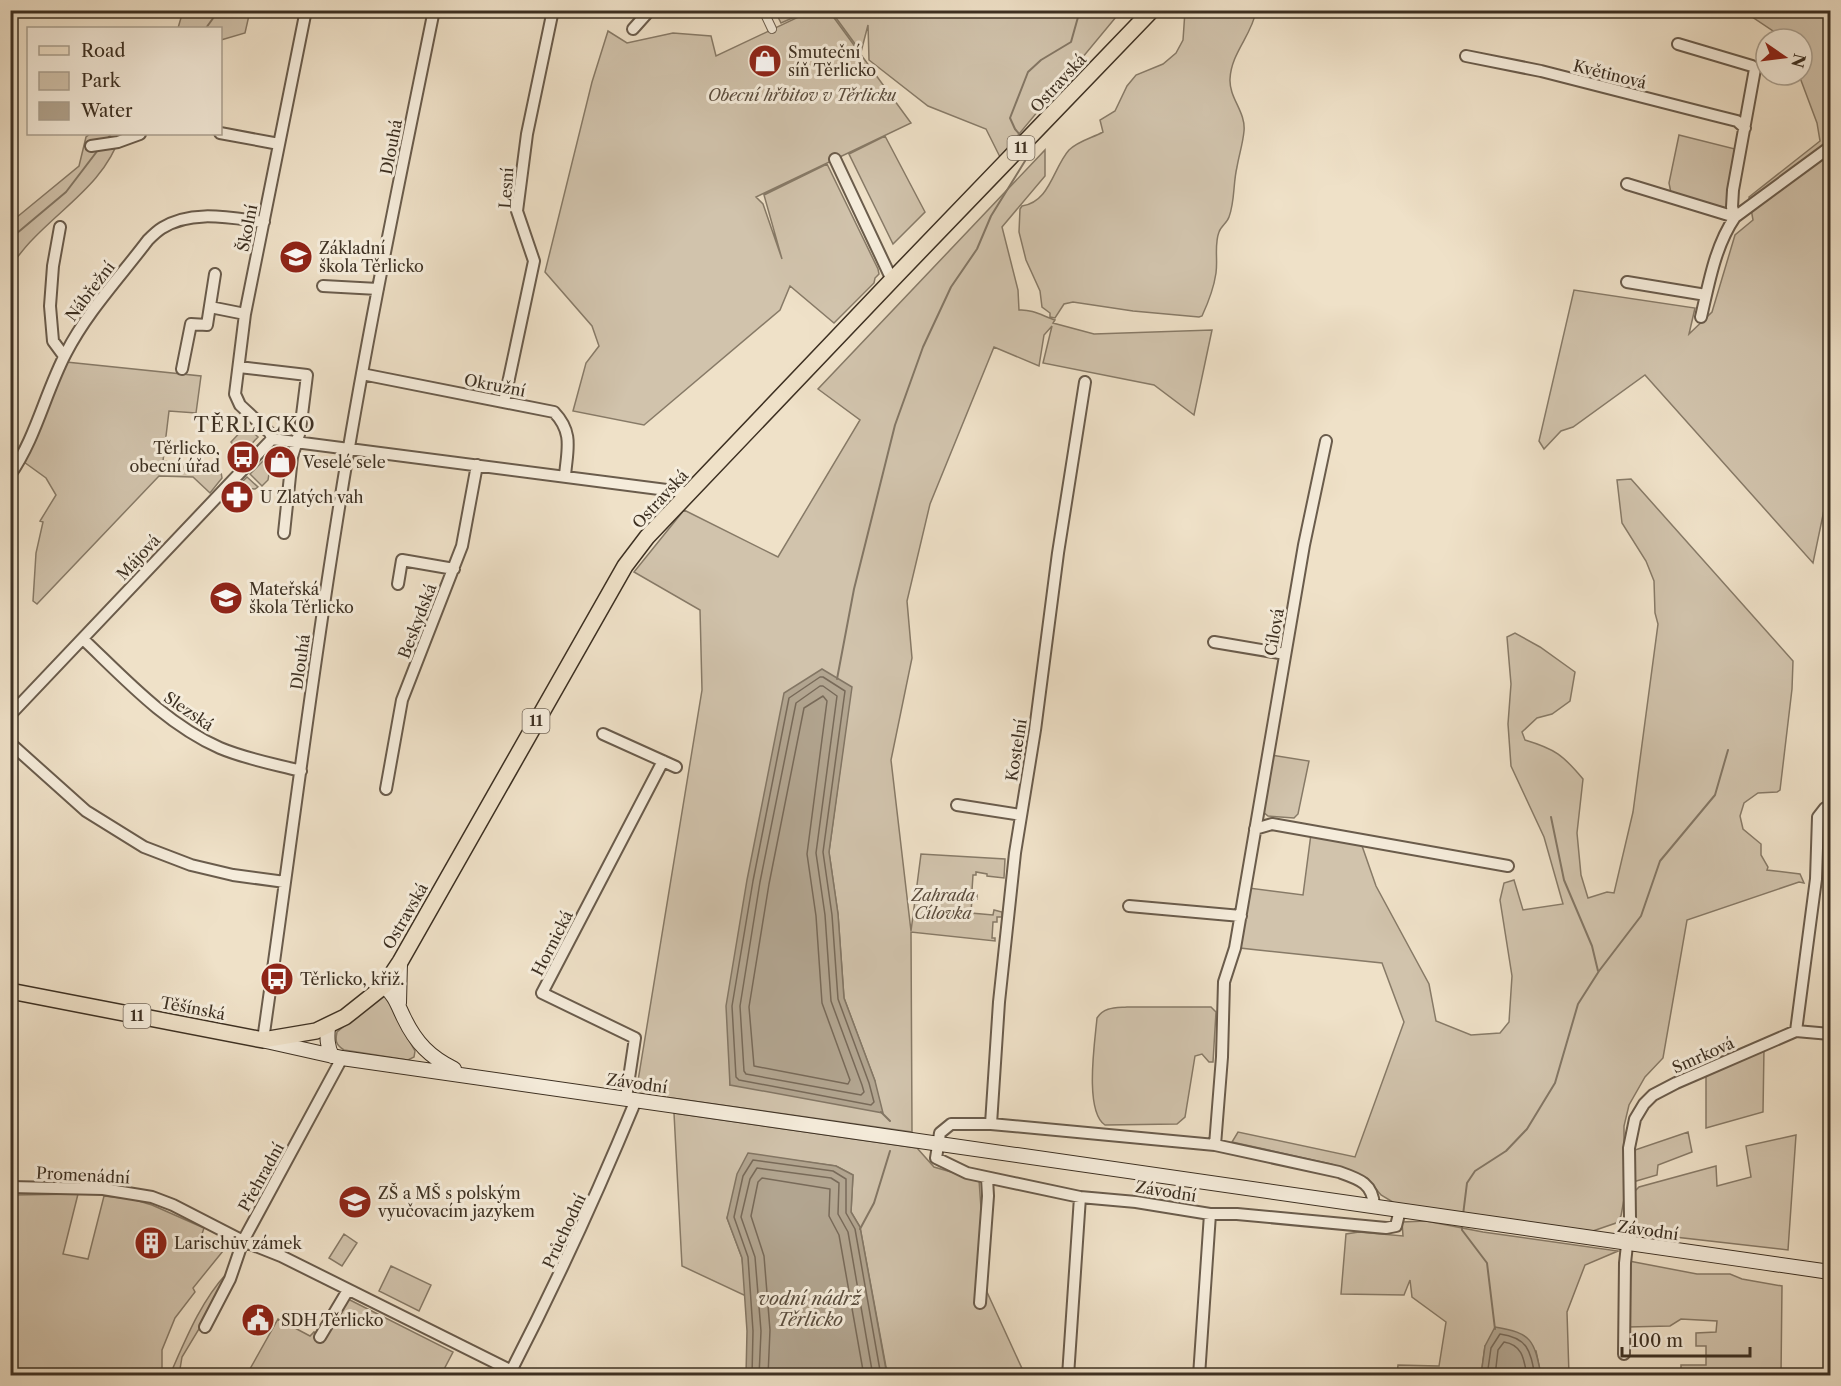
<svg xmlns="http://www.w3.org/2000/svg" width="1841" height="1386" viewBox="0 0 1841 1386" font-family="'Libre Caslon Text',serif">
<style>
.green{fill:#d1c3ac;stroke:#877a67;stroke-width:1.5;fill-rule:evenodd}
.water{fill:#b2a590;stroke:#837664;stroke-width:1.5}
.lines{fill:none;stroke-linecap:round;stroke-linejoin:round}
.shore{stroke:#786a59;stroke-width:1.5}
.stream{stroke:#837664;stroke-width:2}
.pedestrian-casing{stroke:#6a5c4c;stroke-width:10}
.minor-casing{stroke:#6a5c4c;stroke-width:14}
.secondary-casing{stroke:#3d3022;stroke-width:16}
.primary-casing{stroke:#3d3022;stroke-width:18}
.pedestrian{stroke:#f5ecdb;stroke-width:8}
.minor{stroke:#f5ecdb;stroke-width:10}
.secondary{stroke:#f5ecdb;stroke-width:14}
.primary{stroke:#efe1c8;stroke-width:15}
.labels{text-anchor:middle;stroke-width:6;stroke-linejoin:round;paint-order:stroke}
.shield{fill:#f5ecdb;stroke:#74685a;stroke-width:1.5}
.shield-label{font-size:15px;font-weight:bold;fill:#3d3022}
.poi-label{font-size:16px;fill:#3d3022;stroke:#f5ecdb;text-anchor:start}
.street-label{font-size:16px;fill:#3d3022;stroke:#f5ecdb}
.park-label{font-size:16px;font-style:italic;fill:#5b4d3e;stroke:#f5ecdb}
.water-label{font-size:18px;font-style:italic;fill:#5a4d3e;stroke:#f5ecdb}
.quarter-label{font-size:20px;letter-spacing:1.5px;fill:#3d3022;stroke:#f5ecdb}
</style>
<rect width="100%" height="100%" fill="#efe1c8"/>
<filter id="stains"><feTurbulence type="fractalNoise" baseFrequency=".00333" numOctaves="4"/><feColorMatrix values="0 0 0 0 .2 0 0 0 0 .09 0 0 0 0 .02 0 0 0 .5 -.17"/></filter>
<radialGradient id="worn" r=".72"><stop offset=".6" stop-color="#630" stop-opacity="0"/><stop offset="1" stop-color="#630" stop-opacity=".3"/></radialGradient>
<path class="green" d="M183 11V10L250 11 245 33 221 40 220 28H178Z
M775 11H808L781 23Z
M811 11H829L911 123 756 197 763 204 782 259 764 195 827 164 878 269 879 274 875 278 874 283 834 323 790 286 780 310 644 425 573 411 586 363 599 346 592 326 545 272 592 82 608 31 627 43 673 33 711 36 716 56Z
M831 11H1121L1000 157 986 129 928 106 869 60 868 25 861 52Z
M1185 11H1256C1252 35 1231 53 1230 79 1229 98 1246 112 1244 131 1243 143 1239 155 1237 167 1233 183 1235 201 1229 217 1227 223 1221 226 1219 232 1214 245 1218 259 1216 273 1214 287 1208 303 1202 316L1199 317 1133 311 1073 302 1064 304 1055 318 1050 317V313L1042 307 1040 291 1026 260 1019 232 1020 209 1022 206C1050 202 1053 168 1069 150 1078 141 1092 138 1103 132L1100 120 1115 111 1127 86 1136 75 1163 64 1176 53 1183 40Z
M1731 11H1830V508L1824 510 1813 563 1645 375 1573 427 1561 431 1544 449 1539 441 1574 290 1695 308 1689 334 1712 312 1735 235 1753 220 1749 197 1820 141 1817 123 1799 75H1802V39H1785L1752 17Z
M90 134H121C105 182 65 205 32 240 24 248 18 257 11 265V222L79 166 86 137Z
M1679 135 1735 149 1726 208 1671 193 1669 183Z
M885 136 925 212 893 244 849 154Z
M1045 150V176L1002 227 1018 290 1019 310C1032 309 1043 316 1055 320L1053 323 1094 334 1212 330 1194 415 1154 385 1043 363 1052 326 1044 335 1039 366 994 347 930 504 907 601 912 658 891 760 911 931 921 854 1005 859 1004 878 987 876V874L976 872V875H973L972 890H969V894L977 895V899L972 898 971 913 993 915 994 910 1002 912V917H997V922H993L992 938H995V941L911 932 912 1132 636 1093 702 690 700 610 634 572 684 510 778 557 860 420 818 389ZM851 687 829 852 838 914 844 998 875 1081 730 1085V1059Z
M66 362 201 376 196 413 169 411 163 461 217 469 221 472 222 478 210 493 193 477 159 476 37 604 33 601 36 553 43 522 40 521 56 495 46 478 24 462Z
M246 426 258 437 242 454 231 442Z
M265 455H272L268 480 262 486 250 474 267 457Z
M247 477 258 487 255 489 236 488Z
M1631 479 1793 661 1792 689 1780 790 1777 792 1758 793 1744 803 1740 816 1743 829 1761 844V855L1768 867 1767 870 1800 874 1804 883 1799 882 1687 920 1663 1058 1645 1077 1629 1105 1624 1126V1199L1621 1216 1616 1223 1590 1232 1396 1204 1381 1195 1367 1178 1331 1164 1232 1142 1238 1132 1355 1157 1404 1022 1382 963 1240 948 1249 888 1303 895 1311 834 1361 843 1376 886 1429 984 1436 1021 1471 1035 1500 1033 1509 1022 1512 976 1500 900 1504 883 1514 880 1523 910 1563 904 1544 837 1511 766 1508 724 1511 684 1507 637 1515 633 1540 647 1575 672 1570 701 1552 714 1537 718 1522 732 1525 740C1555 749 1563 755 1583 779L1577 833 1581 875 1588 898 1607 892 1614 893 1633 812 1658 624 1655 613 1654 581 1646 561 1622 523 1617 480Z
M1271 755 1309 761 1298 814 1294 818 1268 816 1262 811Z
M383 994 389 996 400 1025 415 1051 414 1057 408 1060 344 1050C336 1045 335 1041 337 1032Z
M1127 1007H1211L1216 1012 1213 1062H1209L1202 1054 1195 1056 1185 1117 1177 1124 1105 1125C1084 1111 1095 1041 1097 1018 1104 1007 1115 1008 1127 1007Z
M1764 1048 1763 1112 1706 1128V1073Z
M674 1113 917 1148 934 1167 979 1180 987 1292 1025 1375H891L886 1367 860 1227 851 1212 853 1175 836 1166 748 1154 727 1218 742 1258 746 1296 682 1266Z
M1688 1132 1692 1152 1658 1165 1657 1175 1633 1182 1632 1151Z
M1796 1135 1788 1250 1631 1232 1633 1193 1639 1187 1716 1166 1717 1186 1751 1177 1746 1146Z
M78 1194 63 1254 88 1259 104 1196 132 1199 152 1205 204 1228 200 1240 223 1251 193 1288 195 1292 175 1318 162 1350V1376L13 1375C7 1337 12 1298 16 1259L11 1258 10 1213 13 1195Z
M1426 1221 1483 1232 1618 1251 1585 1265 1567 1312 1569 1375H1541L1536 1351 1485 1346 1481 1375H1397L1398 1365 1439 1366 1446 1322 1412 1297 1410 1280 1404 1295 1341 1294 1346 1234 1359 1232 1403 1236 1402 1222Z
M344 1234 357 1243 342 1266 329 1258Z
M1629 1261 1697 1274H1730L1742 1279 1782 1286 1781 1375H1681V1365H1706V1346H1696V1333L1716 1332 1717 1321 1681 1319 1670 1326 1628 1327Z
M391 1266 431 1285 419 1311 379 1291Z
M227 1273 199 1329 182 1357 179 1375H176L172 1370C187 1336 202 1300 227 1273Z
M346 1298 453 1352 441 1375 246 1376 278 1319 310 1336 314 1332 323 1336Z"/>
<path class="water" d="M822 669 852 687 829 852 838 914 844 998 875 1081 883 1113 730 1085 726 1006 747 880 784 693Z
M748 1153 836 1166 853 1175 851 1212 860 1227 887 1375H746L747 1331 742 1258 727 1218 737 1174Z
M1495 1327C1532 1333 1534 1340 1541 1375H1481L1485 1346Z"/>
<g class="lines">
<path class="shore" d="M820 677H823L845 691 823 852 832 915 838 999 869 1083 874 1102 871 1105 739 1080 736 1077 732 1006 753 881 789 698Z
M820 686H823L837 696 816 853 825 915 831 1001 862 1085 864 1092 861 1095 746 1074 744 1071 740 1006 760 882 796 703Z
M823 696 827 701 807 854 816 916 822 1003 850 1080 848 1084 754 1066 749 1007 769 884 804 708Z
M752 1376 753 1331 748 1257 734 1217 743 1176 753 1160 833 1171 846 1179V1213L855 1229 881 1376
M759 1376 761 1331 755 1257 741 1217 750 1179 757 1168 831 1178 839 1183 838 1214 848 1232 873 1376
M768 1376 770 1330 764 1256 751 1216 758 1182 762 1178 830 1189 829 1216 839 1235 864 1376
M1487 1376 1491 1348 1500 1334C1528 1338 1530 1350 1535 1376
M1495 1376 1498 1350 1504 1342C1523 1345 1524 1360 1527 1376"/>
<path class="stream" d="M206 28 219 10
M1021 136 1015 129 1010 118 1028 72 1041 60 1071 42 1080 10
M106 141 111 134
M10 239 66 192 98 150
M837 679 854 589 895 425 923 347 951 287 977 249 991 216 1025 161 1028 147
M1551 817 1564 880 1592 946 1598 971
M881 1112 890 1121
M1463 1215 1467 1183 1475 1171 1506 1151 1527 1129 1555 1083 1578 1004 1599 971 1641 916 1660 861 1715 795 1728 750
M1462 1224V1230L1487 1263 1495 1329
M860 1229 874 1203 890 1151"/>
<g class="pedestrian-casing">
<path id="pedestrian" d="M763 10 772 29"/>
</g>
<g class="minor-casing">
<path id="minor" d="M633 29 650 10
M1678 44 1752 66 1755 69 1733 190 1732 207 1735 217
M1466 56 1541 71 1713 115 1737 121 1745 128
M220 133 279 144
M91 146 118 142 140 134
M835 159 892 280
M1627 184 1735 217
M60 227 53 266 50 306 53 341 64 356
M1627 282 1706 295
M323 286 378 289
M210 307 245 314
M1701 317C1709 283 1715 246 1735 217L1830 147
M239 367 307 375 300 431 292 457 284 533
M182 369 191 324 207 325 215 274
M362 374 554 412C574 433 567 450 565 476
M504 402 534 261 517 211 527 134 553 10
M272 439 270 433 240 405 235 394 245 314 306 10
M10 475C36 438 45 393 66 353 87 312 120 277 148 240 152 236 157 231 162 228 192 209 231 218 264 222
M398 584 402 560 454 569
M83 639C125 679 166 724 220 748 246 759 274 764 301 771
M1214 642 1285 654
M10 715 272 439 690 493
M603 734 676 767
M10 743 86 811 144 847 191 865 233 875 285 882
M386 789 402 700 462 546 477 465
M957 805 1021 815
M1255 829 1272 824 1508 866
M1129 906 1241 916
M1796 1031 1830 1034
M263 1040C291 845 315 648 348 453 373 305 404 158 434 10
M626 1098 635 1038 542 993 663 761
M991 1124 999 1002 1015 853 1035 730 1058 553 1085 382
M1215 1145 1222 1057 1224 982 1235 948 1304 545 1326 441
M10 1187 103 1189 152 1197 173 1205 243 1241 281 1256 522 1376
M1374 1206C1373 1183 1359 1179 1339 1172L1215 1145 991 1124H951L940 1133 936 1158 967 1173 1080 1197 1136 1202 1210 1214H1237L1386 1228 1396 1226 1400 1210
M980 1303 988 1196 987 1178
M205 1327 230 1279 243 1241 342 1058
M320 1337 348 1290
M1624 1354 1625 1263 1630 1218 1629 1148 1635 1119 1644 1104 1653 1095 1676 1083 1796 1031 1816 879 1818 817 1825 808 1830 807
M511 1371C557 1282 598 1192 636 1100
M1068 1376 1080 1197
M1199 1376 1210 1214"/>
</g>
<g class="secondary-casing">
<path id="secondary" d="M384 986C395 995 398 1006 404 1018 416 1043 430 1057 454 1069
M399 1003 400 962
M328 1026C327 1038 327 1046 332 1056
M266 1041 342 1058 1830 1272"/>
</g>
<g class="primary-casing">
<path id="primary" d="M10 991 263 1040 316 1031 345 1017 384 986 400 962 625 566 647 537 892 280 1152 10"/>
</g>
<use href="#pedestrian" class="pedestrian"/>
<use href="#minor" class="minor"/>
<use href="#secondary" class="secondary"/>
<use href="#primary" class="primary"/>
</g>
<defs>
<g id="shop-disc" transform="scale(1.725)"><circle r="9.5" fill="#8f2418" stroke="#f5ecdb"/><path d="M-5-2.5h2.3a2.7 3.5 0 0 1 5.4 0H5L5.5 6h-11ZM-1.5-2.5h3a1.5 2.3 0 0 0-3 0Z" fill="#fff"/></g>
<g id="school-disc" transform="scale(1.725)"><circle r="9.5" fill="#8f2418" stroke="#f5ecdb"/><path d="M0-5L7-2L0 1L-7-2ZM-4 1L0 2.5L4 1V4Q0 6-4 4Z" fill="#fff"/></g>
<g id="bus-disc" transform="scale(1.725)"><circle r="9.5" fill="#8f2418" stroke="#f5ecdb"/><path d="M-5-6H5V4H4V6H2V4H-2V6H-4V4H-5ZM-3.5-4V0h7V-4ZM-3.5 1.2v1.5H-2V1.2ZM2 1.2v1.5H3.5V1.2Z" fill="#fff"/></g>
<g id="pharmacy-disc" transform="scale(1.725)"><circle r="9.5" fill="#8f2418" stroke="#f5ecdb"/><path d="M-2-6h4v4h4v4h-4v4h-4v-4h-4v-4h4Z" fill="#fff"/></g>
<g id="building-disc" transform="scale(1.725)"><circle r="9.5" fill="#8f2418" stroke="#f5ecdb"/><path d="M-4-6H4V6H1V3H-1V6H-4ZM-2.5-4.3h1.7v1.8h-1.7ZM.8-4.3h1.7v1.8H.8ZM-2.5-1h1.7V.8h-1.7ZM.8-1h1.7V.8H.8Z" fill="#fff"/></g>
<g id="civic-disc" transform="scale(1.725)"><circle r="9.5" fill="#8f2418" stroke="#f5ecdb"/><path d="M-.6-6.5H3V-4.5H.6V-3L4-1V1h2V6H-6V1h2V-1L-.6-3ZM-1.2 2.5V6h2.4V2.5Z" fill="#fff"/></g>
</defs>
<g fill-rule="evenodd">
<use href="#shop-disc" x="765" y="61"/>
<use href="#school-disc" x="296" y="257"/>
<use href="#bus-disc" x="243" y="457"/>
<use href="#shop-disc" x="280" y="462"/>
<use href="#pharmacy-disc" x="237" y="497"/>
<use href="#school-disc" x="226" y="598"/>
<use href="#bus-disc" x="277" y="979"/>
<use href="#school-disc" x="355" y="1202"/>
<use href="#building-disc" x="151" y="1243"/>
<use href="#civic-disc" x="258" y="1320"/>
</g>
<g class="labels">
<g class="shield">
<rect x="1007.5" y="136" width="27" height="24" rx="4.5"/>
<rect x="522.5" y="709" width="27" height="24" rx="4.5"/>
<rect x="123.5" y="1004" width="27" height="24" rx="4.5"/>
</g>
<g class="shield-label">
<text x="1021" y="153">11</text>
<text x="536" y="726">11</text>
<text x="137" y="1021">11</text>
</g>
<g class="poi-label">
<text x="788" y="58">Smuteční<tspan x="788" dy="18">síň Těrlicko</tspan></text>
<text x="319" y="254">Základní<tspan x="319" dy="18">škola Těrlicko</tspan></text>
<text x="220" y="454" text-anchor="end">Těrlicko,<tspan x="220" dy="18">obecní úřad</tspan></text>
<text x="303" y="468">Veselé sele</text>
<text x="260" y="503">U Zlatých vah</text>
<text x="249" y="595">Mateřská<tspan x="249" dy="18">škola Těrlicko</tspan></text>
<text x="300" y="985">Těrlicko, křiž.</text>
<text x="378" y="1199">ZŠ a MŠ s polským<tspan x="378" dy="18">vyučovacím jazykem</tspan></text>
<text x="174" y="1249">Larischův zámek</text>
<text x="281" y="1326">SDH Těrlicko</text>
</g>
<g class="street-label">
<text transform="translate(1610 74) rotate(14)" y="6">Květinová</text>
<text transform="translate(1058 83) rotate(-47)" y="6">Ostravská</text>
<text transform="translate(391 147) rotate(-79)" y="6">Dlouhá</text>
<text transform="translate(506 188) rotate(-86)" y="6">Lesní</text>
<text transform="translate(247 228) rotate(-79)" y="6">Školní</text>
<text transform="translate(90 291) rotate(-53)" y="6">Nábřežní</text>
<text transform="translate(495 385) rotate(11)" y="6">Okružní</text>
<text transform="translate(660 499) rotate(-47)" y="6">Ostravská</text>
<text transform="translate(138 557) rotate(-47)" y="6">Májová</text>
<text transform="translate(417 621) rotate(-69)" y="6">Beskydská</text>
<text transform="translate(1274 632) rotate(-80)" y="6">Cílová</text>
<text transform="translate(300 662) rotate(-82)" y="6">Dlouhá</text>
<text transform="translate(189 711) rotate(34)" y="6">Slezská</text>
<text transform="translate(1016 750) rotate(-81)" y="6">Kostelní</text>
<text transform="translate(405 916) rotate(-60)" y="6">Ostravská</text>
<text transform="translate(552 943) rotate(-63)" y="6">Hornická</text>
<text transform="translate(193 1008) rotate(11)" y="6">Těšínská</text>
<text transform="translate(1703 1055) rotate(-24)" y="6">Smrková</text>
<text transform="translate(637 1083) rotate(8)" y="6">Závodní</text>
<text transform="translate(83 1175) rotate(3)" y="6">Promenádní</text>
<text transform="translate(261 1177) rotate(-61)" y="6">Přehradní</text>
<text transform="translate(1166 1191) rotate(9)" y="6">Závodní</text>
<text transform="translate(1648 1230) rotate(8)" y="6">Závodní</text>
<text transform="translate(564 1231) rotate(-65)" y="6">Průchodní</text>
</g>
<g class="park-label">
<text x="802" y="101">Obecní hřbitov v Těrlicku</text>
<text x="943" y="901">Zahrada<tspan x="943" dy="18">Cílovka</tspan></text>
</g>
<g class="water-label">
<text x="810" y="1305">vodní nádrž<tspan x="810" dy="21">Těrlicko</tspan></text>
</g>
<g class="quarter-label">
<text x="255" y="432">TĚRLICKO</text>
</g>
</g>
<rect width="1841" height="1386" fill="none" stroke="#efe1c8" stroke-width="36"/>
<rect x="12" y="12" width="1817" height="1362" fill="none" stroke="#3d3022" stroke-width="3"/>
<rect x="18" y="18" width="1805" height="1350" fill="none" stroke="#3d3022" stroke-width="1.5"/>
<rect x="27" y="27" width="195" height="108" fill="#f5ecdb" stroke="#aba191" stroke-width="1.5"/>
<rect x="39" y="46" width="30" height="9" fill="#efe1c8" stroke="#aba191" stroke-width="1.5"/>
<text x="81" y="57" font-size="18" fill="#3d3022">Road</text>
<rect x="39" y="72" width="30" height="18" fill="#d1c3ac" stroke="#aba191" stroke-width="1.5"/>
<text x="81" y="87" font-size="18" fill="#3d3022">Park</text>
<rect x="39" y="102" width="30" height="18" fill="#b2a590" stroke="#aba191" stroke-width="1.5"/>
<text x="81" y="117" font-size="18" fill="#3d3022">Water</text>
<g transform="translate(1784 57) rotate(104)"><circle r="28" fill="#f5ecdb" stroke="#aba191" stroke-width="1.5"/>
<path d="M0-4.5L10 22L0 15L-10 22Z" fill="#8f2418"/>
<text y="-9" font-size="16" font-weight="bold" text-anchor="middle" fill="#3d3022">N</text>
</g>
<path d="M1622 1347v9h128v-9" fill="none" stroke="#3d3022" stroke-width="3"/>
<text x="1631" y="1347" font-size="18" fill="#3d3022" stroke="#f5ecdb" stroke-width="4.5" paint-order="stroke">100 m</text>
<rect width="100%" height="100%" filter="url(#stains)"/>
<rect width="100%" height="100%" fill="url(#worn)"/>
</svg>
